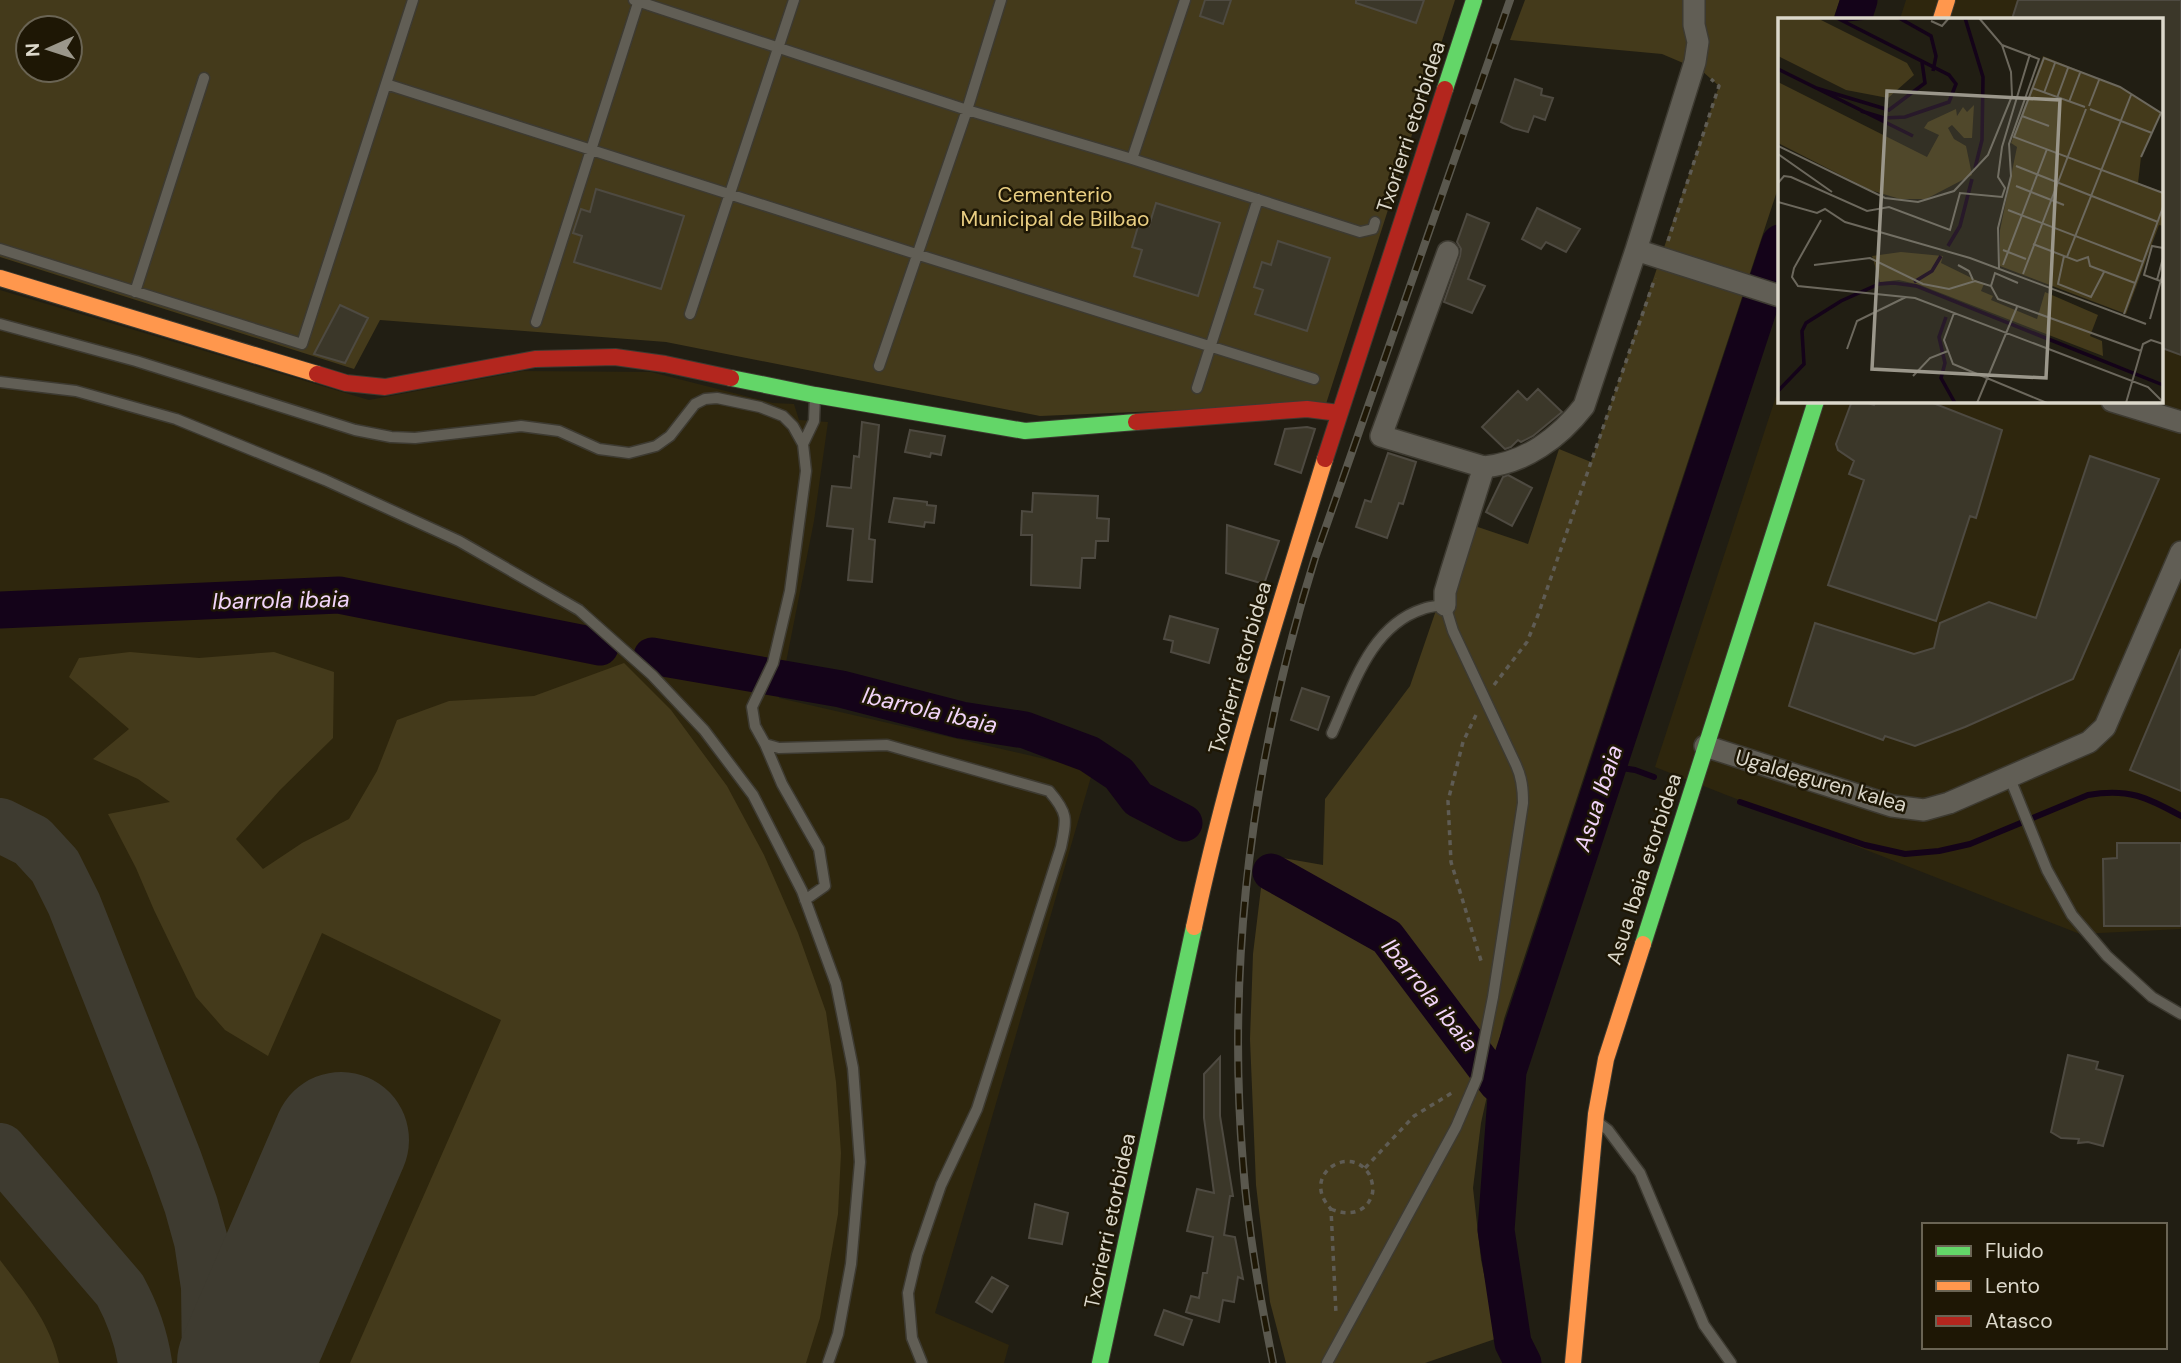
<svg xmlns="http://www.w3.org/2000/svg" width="2181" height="1363" viewBox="0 0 2181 1363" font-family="'DM Sans',sans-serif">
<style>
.built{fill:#2e260d}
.green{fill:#443a1b;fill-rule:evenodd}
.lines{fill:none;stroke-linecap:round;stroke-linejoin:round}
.stream{stroke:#140319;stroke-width:6}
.river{stroke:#140319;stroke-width:37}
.taxiway{stroke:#3e3b30;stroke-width:54}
.runway{stroke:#3e3b30;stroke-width:136}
.building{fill:#3b3729;stroke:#4e4a41;stroke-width:2}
.lane-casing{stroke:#3d3a31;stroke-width:13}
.street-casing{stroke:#3d3a31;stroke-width:24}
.fast-casing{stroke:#3d3a31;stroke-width:18}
.slow-casing{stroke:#3d3a31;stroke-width:18}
.jam-casing{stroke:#3d3a31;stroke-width:18}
.path{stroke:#5f5c54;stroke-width:3.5;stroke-dasharray:5 5;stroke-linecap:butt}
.lane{stroke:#615e55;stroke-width:10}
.street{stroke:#615e55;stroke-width:21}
.fast{stroke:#63d668;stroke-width:16}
.slow{stroke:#ff974d;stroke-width:16}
.jam{stroke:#b3261e;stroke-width:16}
.rail-casing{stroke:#5a584e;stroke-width:8}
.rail{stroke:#1e1705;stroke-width:5;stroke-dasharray:16;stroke-linecap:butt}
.labels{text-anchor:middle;stroke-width:5;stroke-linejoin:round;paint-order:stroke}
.street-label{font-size:21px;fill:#dcd8cb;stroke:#1e1705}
.park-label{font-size:21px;fill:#e9ce82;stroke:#1e1705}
.water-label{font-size:23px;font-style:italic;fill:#f2d4fa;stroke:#1e1705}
.inset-river{fill:none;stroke:#140319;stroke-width:3.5}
.inset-road{fill:none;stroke:#6c685d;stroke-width:2}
.view{fill:#9b978b;fill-opacity:0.15;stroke:#9b978b;stroke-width:3.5}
.inset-edge{fill:none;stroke:#dcd8cb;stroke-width:3.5}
</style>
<rect width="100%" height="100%" fill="#211e13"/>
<path class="built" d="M1906 0H2181V929L2080 934 1655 767 1780 384V401H2162V19H1900Z
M0 290 369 400 523 371 651 372 773 403 794 404 799 420 828 422 814 521 779 698 1093 770 935 1313 1009 1345 1004 1363H0Z"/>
<path class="green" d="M0 0H1455L1326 404 1040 416 666 342 380 320 354 369 0 257ZM28 28H70V70H28Z
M1525 0H1840L1833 19H1780V182L1504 1019 1481 1123 1473 1188 1481 1260 1498 1338 1425 1363H1286L1270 1302 1256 1185 1250 1039 1253 954 1265 855 1323 865 1325 799 1410 686 1466 523 1528 544 1559 449 1591 462 1719 86 1702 71 1662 54 1510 40Z
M130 652 199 658 274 652 334 672 333 738 280 790 236 839 263 869 302 843 349 819 377 771 397 720 449 701 534 696 624 663 671 710 727 786 764 855 798 933 826 1012 836 1082 841 1153 838 1214 820 1318 806 1363H350L501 1020 322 933 268 1056 225 1030 196 997 154 910 136 868 108 814 170 802 138 779 93 759 129 729 69 677 79 658Z
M0 1260C24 1292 50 1322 59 1363H0Z"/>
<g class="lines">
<path class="stream" d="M1609 766 1635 770 1654 777
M1740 802 1865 845 1905 854 1939 851 1970 844 2088 795C2128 788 2147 797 2181 816"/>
<path class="river" d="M1853 19 1859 0
M0 610 339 595 600 647
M652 656 841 689 961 720 1025 730 1089 754 1119 774 1138 799 1184 823
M1271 872 1387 937 1497 1083 1505 1090
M1523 1363 1513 1343 1496 1230 1508 1071 1780 243"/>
<path class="taxiway" d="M0 825 32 841 55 866 74 904 175 1160 191 1205 201 1241 208 1287 209 1363
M0 1150 120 1290C133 1314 141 1336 145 1363"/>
<path class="runway" d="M245 1363 341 1140"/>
</g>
<path class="building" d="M1205 0H1231L1223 24 1200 16Z
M1356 0H1424L1416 23 1356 3Z
M2018 0H2181V355L2162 348V19H2012Z
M1515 79 1542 89 1541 95 1553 98 1545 120 1534 116 1528 132 1513 128 1501 122Z
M596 189 684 216 661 289 574 262 582 236 573 233 581 209 590 212Z
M1156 203 1220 223 1198 296 1134 276 1142 250 1132 247 1139 223 1149 226Z
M1537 208 1580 229 1566 252 1546 242 1541 249 1522 239Z
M1467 214 1489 223 1468 279 1485 286 1472 313 1444 302 1460 256 1461 249 1457 242Z
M1278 241 1330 258 1307 331 1255 314 1263 290 1254 287 1262 262 1271 265Z
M340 305 368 318 345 363 314 354Z
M1538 389 1562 412 1533 436 1521 442 1518 440 1511 447 1505 449 1482 427 1518 391 1527 400Z
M1852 401H1862L1874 405 1876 401H1928L2002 430 1976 518 1970 516 1936 621 1828 585 1864 480 1849 474 1854 461 1838 450 1836 444Z
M862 422 879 425 869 539 875 540 872 582 848 580 853 529 827 526 832 486 851 488 854 456 859 457Z
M1307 427 1315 429 1301 473 1275 464 1285 429Z
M910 430 945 436 941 455 931 453 930 457 905 452Z
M1388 453 1416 462 1403 504 1399 503 1387 538 1356 527 1365 500 1371 502Z
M2090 456 2159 479 2073 679 1965 727 1915 746 1885 736 1883 740 1789 706 1815 623 1914 654 1934 648 1940 623 1989 602 2036 618Z
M1508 475 1532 488 1512 526 1486 512 1503 477Z
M1033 493 1098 496 1097 518 1109 519 1108 541H1096L1095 558H1082L1080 588 1031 585 1032 535H1021L1022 511 1032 512Z
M894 498 927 502V505L936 506 934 523 925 522 924 527 889 522Z
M1227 525 1279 541 1264 584 1226 573Z
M1170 616 1218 629 1209 663 1171 652 1173 641 1164 639Z
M2181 649V791L2130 770Z
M1302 688 1329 697 1318 730 1291 720Z
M2117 843H2181V926H2104L2103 859 2117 858Z
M2068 1055 2098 1062 2096 1069 2123 1076 2103 1146 2088 1142 2078 1143 2079 1139 2061 1138 2051 1132Z
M1220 1057V1116L1233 1196H1230L1224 1235 1235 1237 1243 1279 1238 1277 1234 1302 1223 1300 1219 1322 1186 1312 1191 1296 1199 1298 1203 1273H1207L1213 1237 1187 1231 1197 1189 1214 1193 1204 1118V1074Z
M1035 1204 1068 1213 1062 1244 1029 1238Z
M992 1277 1008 1286 992 1312 976 1302Z
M1164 1310 1192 1320 1183 1345 1155 1335Z"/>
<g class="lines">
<g class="lane-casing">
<path id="lane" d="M634 0 967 110 1132 159 1360 232 1373 229 1375 222
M386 84 916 254 1314 379
M1132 159 1185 0
M0 249 302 344 413 0
M135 292 204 78
M690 314 794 0
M536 322 639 0
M0 324 136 361 355 430 391 437 415 438 521 426 559 431 599 449 629 453 656 446 670 436 695 404 705 399 717 398 760 407 783 416 793 426 803 444 806 471 790 591 773 663 752 707 755 726 765 744 779 748 887 745 1049 791C1068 813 1067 818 1061 847L977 1109 941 1185 917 1255 908 1293 912 1338 922 1363
M879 366 967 110 1001 0
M0 382 76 391 176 419 325 480 459 541 579 610 652 675 704 730 753 795 802 891 836 984 853 1068 860 1162 851 1264 838 1334 828 1363
M1197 388 1258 199
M803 444 814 421 815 396
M765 744 782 784 819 849 825 886 805 900
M2009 776 2047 870 2072 915 2107 956 2152 997 2181 1014
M1600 1124 1608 1130 1640 1173 1704 1325 1731 1363
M1327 1363 1456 1127 1477 1078 1493 997 1523 803C1523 789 1522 778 1516 765L1453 631 1445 605C1438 606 1430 606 1423 609 1370 626 1353 687 1332 733"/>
</g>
<g class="street-casing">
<path id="street" d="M1636 250 1780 296
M1448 252 1381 436 1484 467
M2112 401 2181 422
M1445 605V592L1451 572 1484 467C1525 463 1559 438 1584 406L1636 250 1695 62 1698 42 1694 25V0
M1705 746 1892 806 1924 810 1949 803 2089 742 2105 727 2181 552"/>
</g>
<g class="fast-casing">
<path id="fast" d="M1445 89 1474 0
M731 378 815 395 1025 431 1136 422
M1643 944 1816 401
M1100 1363 1194 927"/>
</g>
<g class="slow-casing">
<path id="slow" d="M1941 19 1947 0
M0 278 317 374
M1194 927C1228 768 1277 614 1325 459
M1573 1363 1596 1114 1606 1059 1643 944"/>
</g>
<g class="jam-casing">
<path id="jam" d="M317 374 346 383 385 387 535 359 615 357 665 364 731 378
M1136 422 1307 409 1339 413
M1325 459 1445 89"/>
</g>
<path class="path" d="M1668 241 1719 86 1711 79
M1494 685 1527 642 1538 615 1655 278
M1476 715 1463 742 1448 801 1451 862 1482 964
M1365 1168 1414 1116 1455 1091
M1331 1209C1347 1216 1366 1214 1372 1195 1374 1189 1372 1180 1369 1174 1350 1143 1299 1175 1331 1209L1336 1314"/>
<use href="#lane" class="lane"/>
<use href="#street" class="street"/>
<use href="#fast" class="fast"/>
<use href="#slow" class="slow"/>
<use href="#jam" class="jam"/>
<g class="rail-casing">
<path id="rail" d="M1273 1363C1260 1297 1248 1231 1243 1164 1226 957 1253 756 1315 558L1510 0"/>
</g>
<use href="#rail" class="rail"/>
</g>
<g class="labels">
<g class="street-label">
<text transform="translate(1411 127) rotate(-72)" y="7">Txorierri etorbidea</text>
<text transform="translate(1240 668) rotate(-74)" y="7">Txorierri etorbidea</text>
<text transform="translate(1821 781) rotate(16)" y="7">Ugaldeguren kalea</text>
<text transform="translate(1644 869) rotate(-72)" y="7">Asua Ibaia etorbidea</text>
<text transform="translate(1110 1221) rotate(-78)" y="7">Txorierri etorbidea</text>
</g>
<g class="park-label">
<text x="1055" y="202">Cementerio<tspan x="1055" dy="24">Municipal de Bilbao</tspan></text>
</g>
<g class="water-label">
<text transform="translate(281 600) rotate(-1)" y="8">Ibarrola ibaia</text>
<text transform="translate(930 710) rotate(13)" y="8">Ibarrola ibaia</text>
<text transform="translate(1598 798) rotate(-72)" y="8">Asua Ibaia</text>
<text transform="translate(1430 995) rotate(51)" y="8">Ibarrola ibaia</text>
</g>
</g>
<g transform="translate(1778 18)">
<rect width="385" height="385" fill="#211e13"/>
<path d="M0 0H39L129 45 136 57 110 80 68 72 0 38ZM265 38 342 69 383 95 363 139 360 165 385 174V208L381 207 348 296 222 248V212L239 129 233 125ZM0 64 149 139 161 117 146 110 150 104 178 91 179 98 185 89 189 94 196 87 194 120H186L174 107 170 110 176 121 188 128 194 157 148 181H122L92 172 0 125ZM123 234 165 238 163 245 206 266 203 273 215 278 213 282 259 301 267 274 320 297 312 318 324 323 325 338 142 267 121 262 102 264 94 238Z" fill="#443a1b"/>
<path class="inset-river" d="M59 0 171 57 178 66 171 84 127 99 106 100 83 93M121 0 153 18 158 38 155 53M187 0 205 59 204 122 197 150M66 2 88 0M0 51 135 118M38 70 111 92 147 65 144 44M170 228 182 208 194 161M136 264 154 253 163 238M168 299 161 319 167 345 163 360 177 385M0 373 26 346 24 313 28 305 63 283 101 266 116 265 138 268 385 367"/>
<path class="inset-road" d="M153 3 164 8 171 0M254 70 307 89M266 75 277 45M279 80 290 50M291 84 302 55M311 88 321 62M312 91 374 115M244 98 271 108M0 128 107 180 140 184 176 173 210 137 234 78 233 54 224 27 201 0M0 136 54 174M363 139 383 95 342 69 266 40 236 119 385 175M238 148 380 204M0 165 6 158 13 159 89 193 111 189 172 212 182 175 224 179 227 170 220 159 224 129 252 36M238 168 286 187M0 184 39 195 47 191 67 204 192 240 368 306M230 192 365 244M43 202 16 250 14 259 20 268 137 280 370 369 385 384M255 226 299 243 310 239 312 248 357 265M385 230 374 228 366 257 385 264M225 232 248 241M286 238 280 266 313 279 326 254M289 239 353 77M36 247 92 240 145 266 171 271 197 263 213 268 220 281 363 333M180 247 191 253 195 262M225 247 269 131M221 250 220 210 233 158 231 126 261 41 224 27M245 256 308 91M379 262 385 240M213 268 217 255 240 265M176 295 166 322 175 346 269 385M346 296 385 189M372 301 385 255M69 331 79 303 128 279M135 358 152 340 170 333M199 385 239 289M348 385 365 326 373 322 385 326"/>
<path class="view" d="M109 73 282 82 268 360 94 351Z"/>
<rect width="385" height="385" class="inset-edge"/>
</g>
<rect x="1922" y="1223" width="245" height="126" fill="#1e1705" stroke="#6a6454" stroke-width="2"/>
<rect x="1936" y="1246" width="35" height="10" fill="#63d668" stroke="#6a6454" stroke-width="2"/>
<text x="1985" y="1258" font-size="21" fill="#dcd8cb">Fluido</text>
<rect x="1936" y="1281" width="35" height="10" fill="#ff974d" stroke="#6a6454" stroke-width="2"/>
<text x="1985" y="1293" font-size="21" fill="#dcd8cb">Lento</text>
<rect x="1936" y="1316" width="35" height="10" fill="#b3261e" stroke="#6a6454" stroke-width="2"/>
<text x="1985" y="1328" font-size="21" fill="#dcd8cb">Atasco</text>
<g transform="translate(49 49) rotate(267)"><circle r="33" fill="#1e1705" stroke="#6a6454" stroke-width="2"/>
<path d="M0-5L12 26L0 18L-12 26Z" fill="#9b978b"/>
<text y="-10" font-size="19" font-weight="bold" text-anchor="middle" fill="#dcd8cb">N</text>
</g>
</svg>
